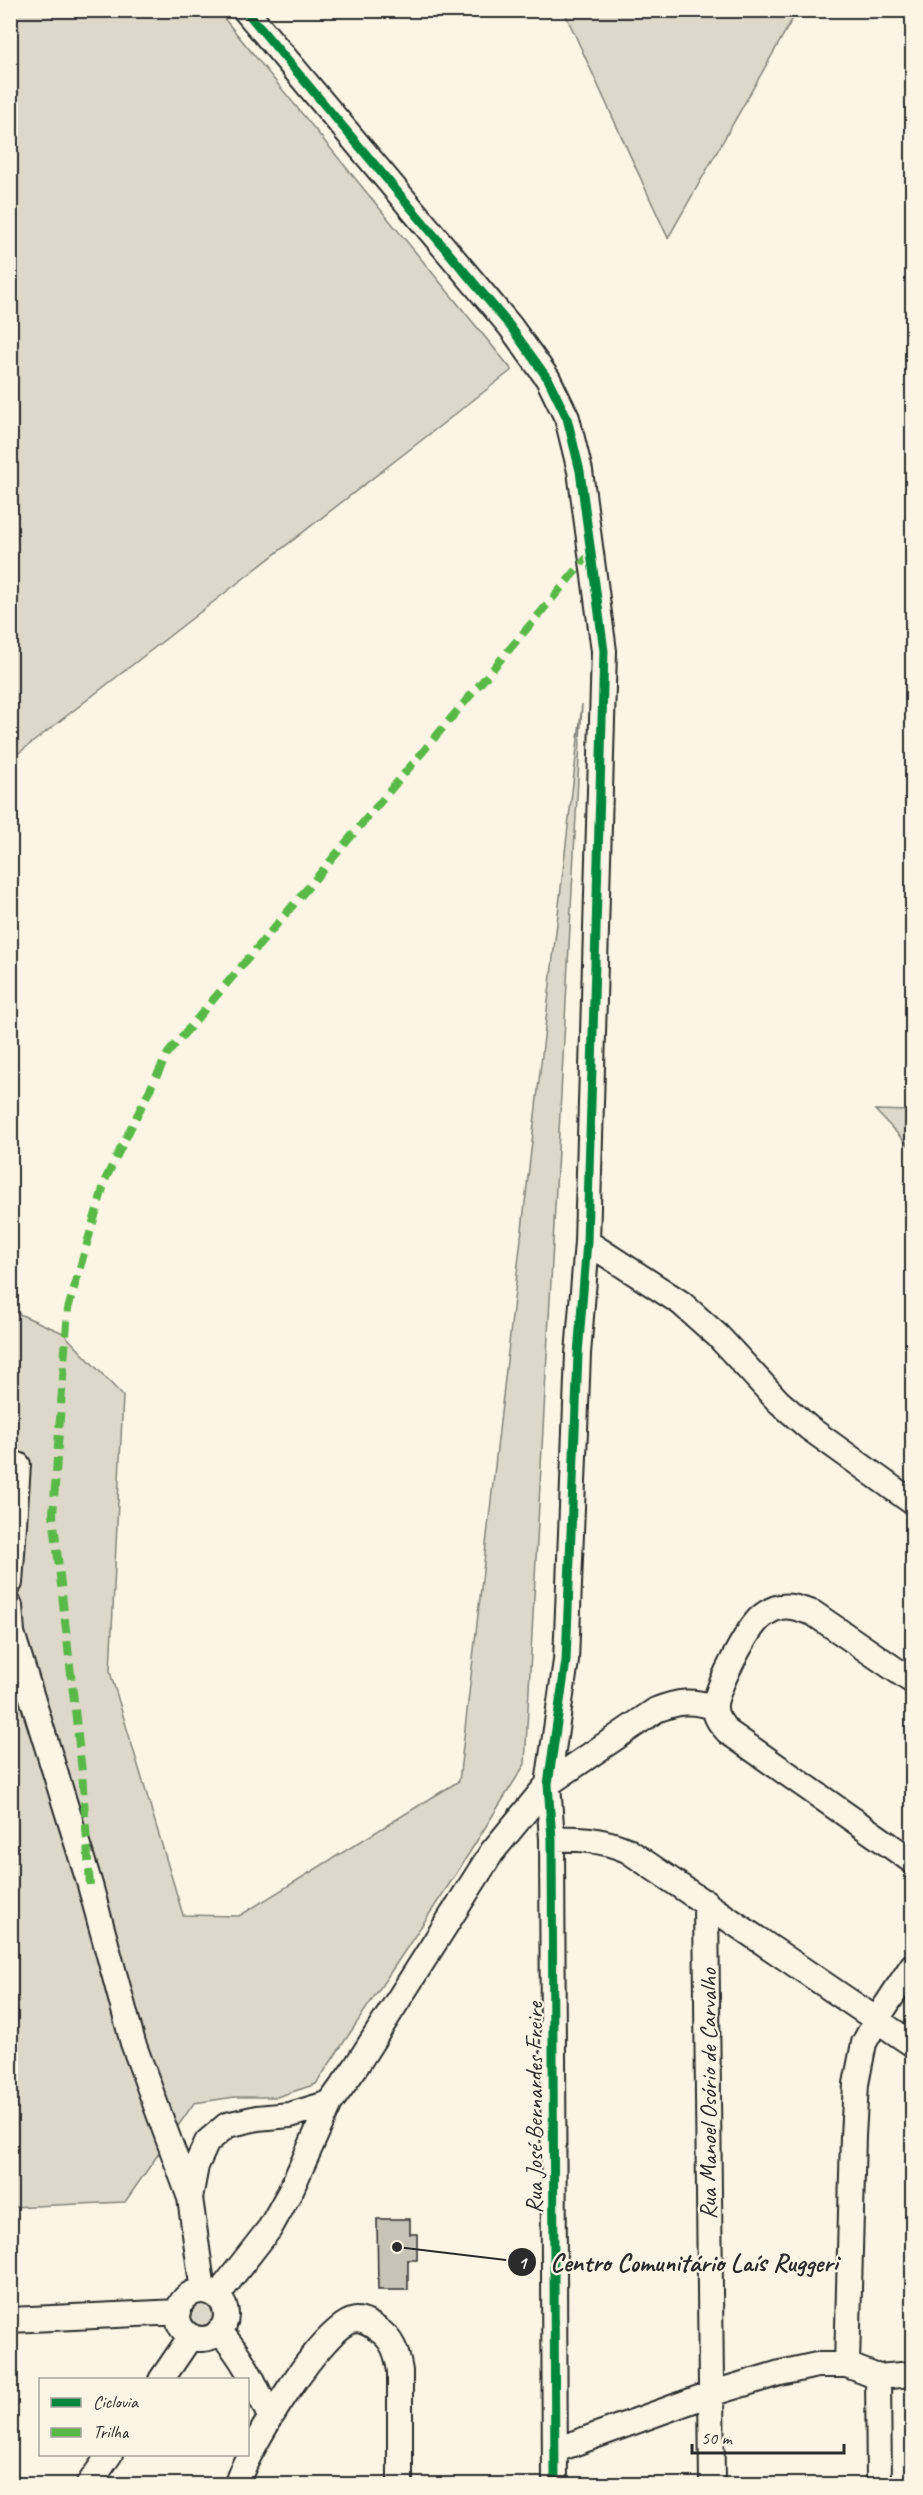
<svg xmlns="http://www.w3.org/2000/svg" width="923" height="2495" viewBox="0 0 923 2495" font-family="Caveat,sans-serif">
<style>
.green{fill:#ded8ca;stroke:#84827a;stroke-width:1.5}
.building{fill:#c8c3b7;stroke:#2b2b2b;stroke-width:1.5}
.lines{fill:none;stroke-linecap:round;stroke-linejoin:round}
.minor-casing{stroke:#2b2b2b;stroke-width:28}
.minor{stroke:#fcf5e5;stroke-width:24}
.quiet{stroke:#58b947;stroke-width:8;stroke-dasharray:15 8;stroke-linecap:butt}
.cycleway-casing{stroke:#fcf5e5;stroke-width:13}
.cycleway{stroke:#00873e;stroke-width:9}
.labels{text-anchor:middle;stroke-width:4.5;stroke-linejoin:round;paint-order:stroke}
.street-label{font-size:24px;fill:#2b2b2b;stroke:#fcf5e5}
.leader{fill:none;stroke:#2b2b2b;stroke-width:2}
.callout-dot{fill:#2b2b2b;stroke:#fcf5e5;stroke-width:2}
.mark-label{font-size:18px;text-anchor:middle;font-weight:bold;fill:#fff}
.callout-label{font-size:26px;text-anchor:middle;font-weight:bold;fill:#2b2b2b;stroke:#fcf5e5;stroke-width:4.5;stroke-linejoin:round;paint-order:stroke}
</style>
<rect width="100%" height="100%" fill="#fcf5e5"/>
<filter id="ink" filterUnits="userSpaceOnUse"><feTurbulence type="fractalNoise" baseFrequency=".0167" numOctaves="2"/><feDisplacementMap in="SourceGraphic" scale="12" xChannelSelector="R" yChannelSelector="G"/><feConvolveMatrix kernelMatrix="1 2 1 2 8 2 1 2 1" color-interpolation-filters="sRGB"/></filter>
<g filter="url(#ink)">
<path class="green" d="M11 10 218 11 512 370 11 759Z
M564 11H797L668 238Z
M582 704 525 1764 456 1874 316 2084 277 2097H235L194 2103 125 2202 11 2207 10 1310 63 1333 123 1396 110 1672 183 1915 239 1916 459 1781Z
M875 1110 912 1111V1149Z
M184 2314a16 16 0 1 1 32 0a16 16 0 1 1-32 0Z"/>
<path class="building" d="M377 2219H410V2234H417V2260H408V2290H378Z"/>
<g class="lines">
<g class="minor-casing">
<path id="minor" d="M245 10 510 326 548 379 567 418 580 471 604 651 587 1242 578 1354 566 1661 548 1784 552 1839 555 2484
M587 1242 681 1303 718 1336 778 1401 809 1428 912 1502
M10 1583 18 1465
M10 1606 12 1633 90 1885 133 2043 190 2198 203 2291
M912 1681 813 1613C802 1610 792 1605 781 1607 773 1608 762 1615 757 1621 746 1633 713 1693 715 1708 715 1718 722 1725 728 1732L912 1861
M552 1839C579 1838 601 1839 627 1850L912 2044
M706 1902 712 2484
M190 2198 196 2166 207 2142 227 2125 257 2118 290 2115 330 2103 355 2068 492 1852 548 1784 656 1710C679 1701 691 1700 714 1707
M178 2315a24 24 0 1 1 48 0a24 24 0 1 1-48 0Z
M217 2296 270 2228 290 2192 330 2103
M10 2320 179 2312
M219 2331C244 2358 255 2384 270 2417
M847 2365 853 2136 856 2084 864 2043 877 2019 912 1966
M878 2377 879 2484
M161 2380 191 2336
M556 2450 710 2394 780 2373 817 2365H847L878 2377 912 2374
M89 2484 110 2454
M237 2484C244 2454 325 2321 356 2320 363 2320 372 2325 377 2329 393 2339 397 2353 400 2371V2484"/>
</g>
<use href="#minor" class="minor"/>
<path class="quiet" d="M90 1885 82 1772 53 1514 68 1309 106 1178 168 1053 590 554"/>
<g class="cycleway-casing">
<path id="cycleway" d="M245 10 510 326 548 379 567 418 580 471 604 651 587 1242 578 1354 566 1661 548 1784 552 1839 555 2484"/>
</g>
<use href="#cycleway" class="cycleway"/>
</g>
</g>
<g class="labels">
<g class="street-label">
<text transform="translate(708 2094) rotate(-90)" y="8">Rua Manoel Osório de Carvalho</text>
<text transform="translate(534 2108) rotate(-90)" y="8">Rua José Bernardes Freire</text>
</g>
</g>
<path class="leader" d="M397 2247L522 2262"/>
<g class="callout-dot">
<circle cx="397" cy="2247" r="6"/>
<circle cx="522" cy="2262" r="15"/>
</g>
<g class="mark-label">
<text x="522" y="2269">1</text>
</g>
<g class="callout-label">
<text x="694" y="2271">Centro Comunitário Laís Ruggeri</text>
</g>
<rect width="923" height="2495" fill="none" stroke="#fcf5e5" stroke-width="36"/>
<rect x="18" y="18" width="887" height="2459" fill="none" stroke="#2b2b2b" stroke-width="2" filter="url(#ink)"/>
<rect x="39" y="2378" width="210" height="78" fill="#fcf5e5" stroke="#a8a49b" stroke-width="1.5"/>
<rect x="51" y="2398" width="30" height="9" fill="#00873e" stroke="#a8a49b" stroke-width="1.5"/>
<text x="93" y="2408" font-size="18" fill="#2b2b2b">Ciclovia</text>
<rect x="51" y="2428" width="30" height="9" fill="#58b947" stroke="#a8a49b" stroke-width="1.5"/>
<text x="93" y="2438" font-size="18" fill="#2b2b2b">Trilha</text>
<path d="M692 2444v9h152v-9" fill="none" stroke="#2b2b2b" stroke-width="3"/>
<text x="701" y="2444" font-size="18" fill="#2b2b2b" stroke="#fcf5e5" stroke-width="4.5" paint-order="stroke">50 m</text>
</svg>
